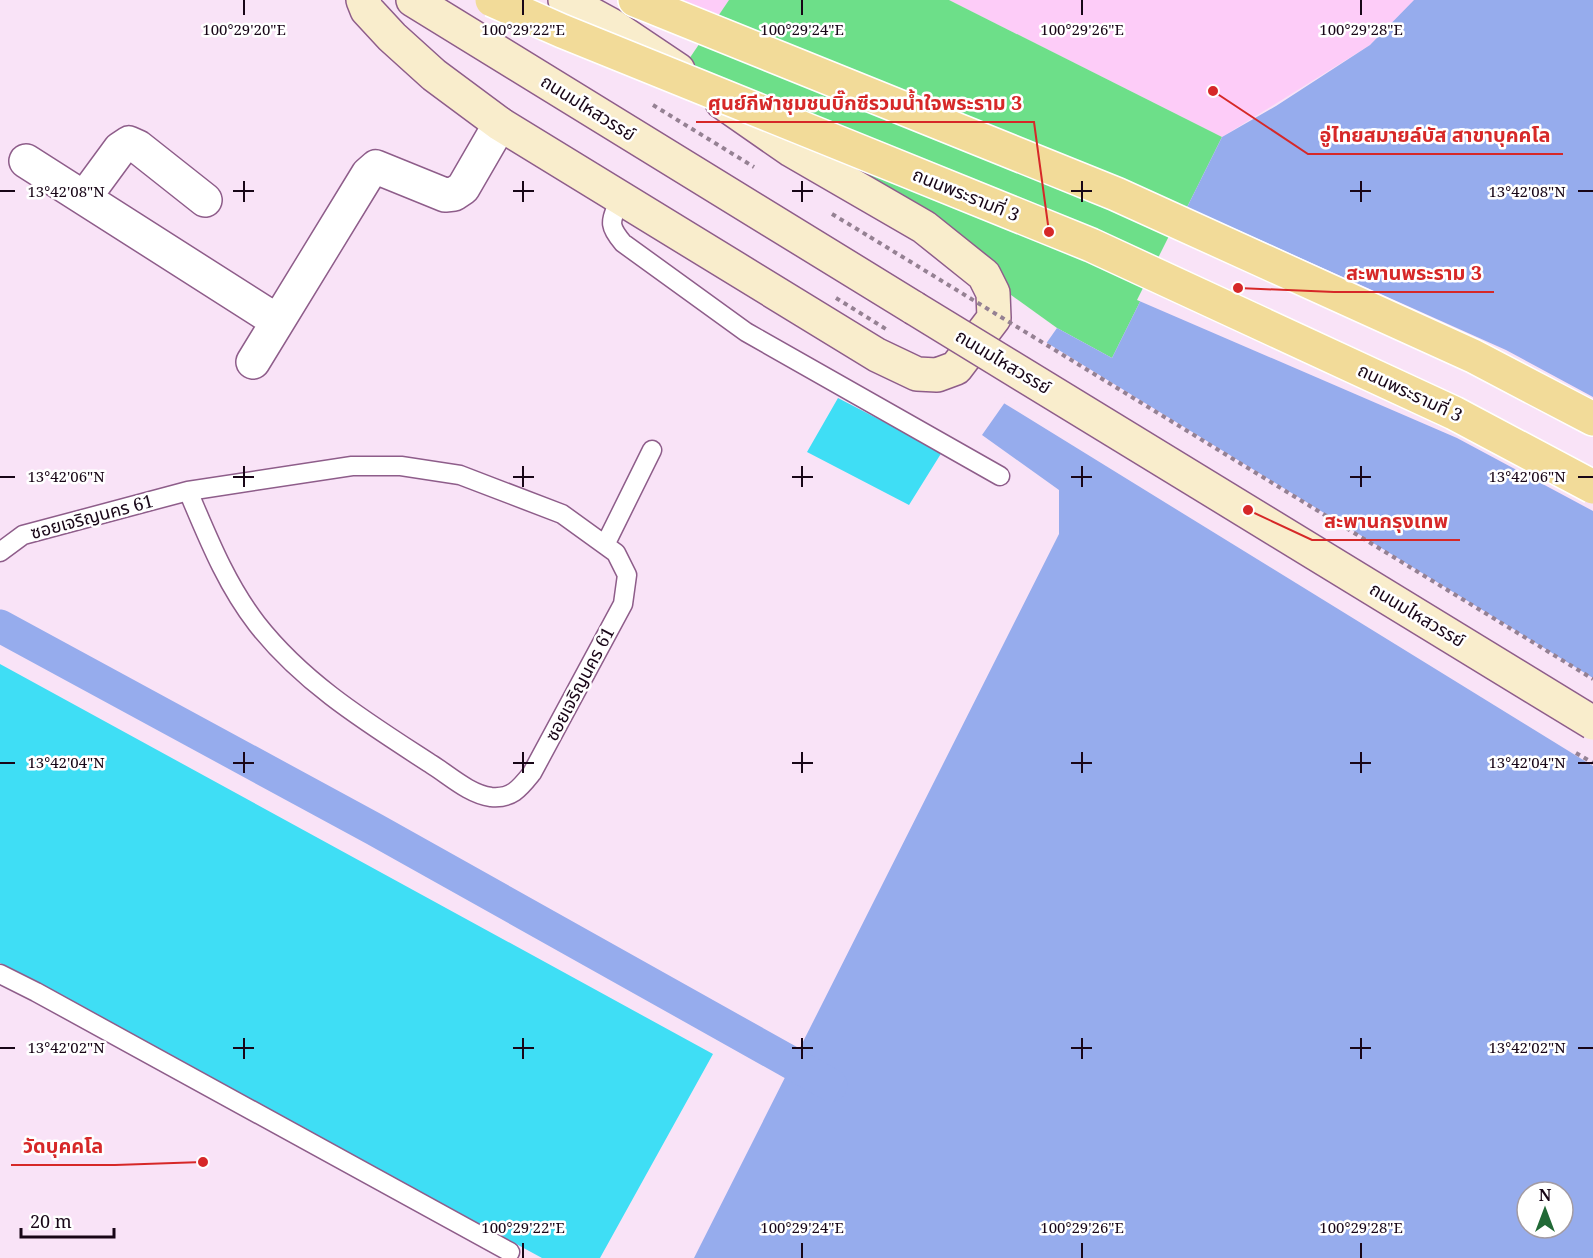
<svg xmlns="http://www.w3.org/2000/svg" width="1593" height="1258" viewBox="0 0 1593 1258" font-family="'Noto Serif','Noto Sans Thai',serif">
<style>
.built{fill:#fdccf8}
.green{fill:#6ddf89}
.water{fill:#96aced;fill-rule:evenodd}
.pier{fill:#f9e3f7}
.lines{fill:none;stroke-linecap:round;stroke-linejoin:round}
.canal{stroke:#96aced;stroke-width:33}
.building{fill:#3fdef5}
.lane-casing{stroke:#8e5d8a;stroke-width:21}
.street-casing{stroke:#8e5d8a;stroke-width:36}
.secondary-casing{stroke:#8e5d8a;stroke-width:36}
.primary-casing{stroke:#fff;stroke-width:36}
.path{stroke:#958193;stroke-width:4;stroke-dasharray:4.5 4.5;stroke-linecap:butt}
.lane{stroke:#fff;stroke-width:18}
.street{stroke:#fff;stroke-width:33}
.secondary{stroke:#f9edcc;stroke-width:33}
.primary{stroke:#f2db99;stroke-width:33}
.secondary-bridge-casing{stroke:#8e5d8a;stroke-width:36;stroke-linecap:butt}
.primary-bridge-casing{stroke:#fff;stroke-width:36;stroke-linecap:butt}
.path-bridge{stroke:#958193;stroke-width:4;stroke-dasharray:4.5 4.5;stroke-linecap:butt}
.secondary-bridge{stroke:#f9edcc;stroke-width:33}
.primary-bridge{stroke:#f2db99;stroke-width:33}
.ticks{fill:none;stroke:#180617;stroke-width:2}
.labels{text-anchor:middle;stroke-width:5;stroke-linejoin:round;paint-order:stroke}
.street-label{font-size:18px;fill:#180617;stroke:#fff}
.ticks-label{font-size:15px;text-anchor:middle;fill:#180617;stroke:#fff;stroke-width:5;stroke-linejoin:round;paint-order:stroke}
.leader{fill:none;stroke:#d62828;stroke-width:2}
.callout-dot{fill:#d62828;stroke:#fff;stroke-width:2}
.callout-label{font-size:20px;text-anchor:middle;font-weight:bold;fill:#d62828;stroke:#fff;stroke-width:5;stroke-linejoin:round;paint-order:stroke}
</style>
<rect width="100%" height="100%" fill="#f9e3f7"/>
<path class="built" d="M654 0H729L713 24Z
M949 0H1414L1370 45 1222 137Z"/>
<path class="green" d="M729 0H949L1222 137 1112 358 1057 328 687 62Z"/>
<path class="water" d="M1414 0H1593V1258H694L1059 534V490L982 435 1057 328 1112 358 1222 137 1276 106 1370 45ZM1527 1192H1563V1228H1527Z"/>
<path class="pier" d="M1184 206 1506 350 1593 397V511L1457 438 1137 300Z
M1044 341 1593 678V766L1002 402Z"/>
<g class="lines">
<path class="canal" d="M0 626 374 829 831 1085"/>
</g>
<path class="building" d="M838 398 942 452 909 505 807 452Z
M0 664 713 1054 600 1258H542L0 963Z"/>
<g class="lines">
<g class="lane-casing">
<path id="lane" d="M620 197C612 221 606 223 623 243L746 332 1000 476
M605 545 652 450
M0 552 23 535 188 491 352 466H401L460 475 562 514 616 553 627 575 623 604 532 773C520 788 512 799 491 797 469 794 449 775 431 764 368 723 304 684 257 624 226 584 208 538 188 491
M0 974 36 992 510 1252"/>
</g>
<g class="street-casing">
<path id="street" d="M26 161 277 321
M84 198 120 149 129 143 138 147 205 200
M253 362 368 174 376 167 445 195 454 194 463 188 500 124"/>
</g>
<g class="secondary-casing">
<path id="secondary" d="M363 0 367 10 392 37 434 75 500 124 877 355 917 374 937 375 956 368 994 318 993 293 984 275 924 227 791 150 722 102
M413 0 914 308
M565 0 611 25 678 70"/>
</g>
<g class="primary-casing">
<path id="primary" d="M635 0 1116 194 1473 356 1593 419"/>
</g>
<path class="path" d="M653 105 754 167
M832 214 870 237"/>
<use href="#lane" class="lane"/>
<use href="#street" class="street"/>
<use href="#secondary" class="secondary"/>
<use href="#primary" class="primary"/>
<g class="secondary-bridge-casing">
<path id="secondary-bridge" d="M914 308 1593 723"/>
</g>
<g class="primary-bridge-casing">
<path id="primary-bridge" d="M492 0 562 31 1091 245 1454 413 1593 487"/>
</g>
<path class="path-bridge" d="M870 237 1593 679
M836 298 889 331
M1576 753 1593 763"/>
<use href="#secondary-bridge" class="secondary-bridge"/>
<use href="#primary-bridge" class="primary-bridge"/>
</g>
<path class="ticks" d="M244 0V15M523 0V15M802 0V15M1082 0V15M1361 0V15M244 181V202M523 181V202M802 181V202M1082 181V202M1361 181V202M0 191H15M233 191H254M513 191H534M792 191H813M1071 191H1092M1350 191H1371M1578 191H1593M244 466V487M523 466V487M802 466V487M1082 466V487M1361 466V487M0 477H15M233 477H254M513 477H534M792 477H813M1071 477H1092M1350 477H1371M1578 477H1593M244 752V773M523 752V773M802 752V773M1082 752V773M1361 752V773M0 763H15M233 763H254M513 763H534M792 763H813M1071 763H1092M1350 763H1371M1578 763H1593M244 1038V1059M523 1038V1059M802 1038V1059M1082 1038V1059M1361 1038V1059M0 1048H15M233 1048H254M513 1048H534M792 1048H813M1071 1048H1092M1350 1048H1371M1578 1048H1593M523 1243V1258M802 1243V1258M1082 1243V1258M1361 1243V1258"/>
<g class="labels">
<g class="street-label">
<text transform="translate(588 108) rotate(32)" y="6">ถนนมไหสวรรย์</text>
<text transform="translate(966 195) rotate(22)" y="6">ถนนพระรามที่ 3</text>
<text transform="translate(1003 362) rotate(31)" y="6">ถนนมไหสวรรย์</text>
<text transform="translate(1410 393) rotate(25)" y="6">ถนนพระรามที่ 3</text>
<text transform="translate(92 517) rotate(-15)" y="6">ซอยเจริญนคร 61</text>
<text transform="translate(1417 615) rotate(31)" y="6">ถนนมไหสวรรย์</text>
<text transform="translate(580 684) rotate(-62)" y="6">ซอยเจริญนคร 61</text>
</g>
</g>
<g class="ticks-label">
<text x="244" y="35">100°29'20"E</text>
<text x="523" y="35">100°29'22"E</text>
<text x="802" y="35">100°29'24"E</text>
<text x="1082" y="35">100°29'26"E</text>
<text x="1361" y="35">100°29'28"E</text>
<text x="66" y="197">13°42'08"N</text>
<text x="1527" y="197">13°42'08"N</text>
<text x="66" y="482">13°42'06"N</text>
<text x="1527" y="482">13°42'06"N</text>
<text x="66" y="768">13°42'04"N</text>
<text x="1527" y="768">13°42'04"N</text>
<text x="66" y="1053">13°42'02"N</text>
<text x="1527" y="1053">13°42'02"N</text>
<text x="523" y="1233">100°29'22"E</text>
<text x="802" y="1233">100°29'24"E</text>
<text x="1082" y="1233">100°29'26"E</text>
<text x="1361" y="1233">100°29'28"E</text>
</g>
<path class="leader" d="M1049 232L1034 122H696M1213 91L1308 154H1563M1238 288L1334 292H1494M1248 510L1312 540H1460M203 1162L115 1165H11"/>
<g class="callout-dot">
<circle cx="1049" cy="232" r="6"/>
<circle cx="1213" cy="91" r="6"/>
<circle cx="1238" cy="288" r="6"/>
<circle cx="1248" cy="510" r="6"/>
<circle cx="203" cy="1162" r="6"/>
</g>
<g class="callout-label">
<text x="865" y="110">ศูนย์กีฬาชุมชนบิ๊กซีรวมน้ำใจพระราม 3</text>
<text x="1435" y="142">อู่ไทยสมายล์บัส สาขาบุคคโล</text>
<text x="1414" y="280">สะพานพระราม 3</text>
<text x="1386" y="528">สะพานกรุงเทพ</text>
<text x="63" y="1153">วัดบุคคโล</text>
</g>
<g transform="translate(1545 1210)"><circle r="28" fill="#ffffff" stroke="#a39ba2" stroke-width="1.5"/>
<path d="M0-4.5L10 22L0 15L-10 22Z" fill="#216936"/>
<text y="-9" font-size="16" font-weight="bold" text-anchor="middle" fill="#180617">N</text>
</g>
<path d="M21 1228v9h93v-9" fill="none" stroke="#180617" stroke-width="3"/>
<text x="30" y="1228" font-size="18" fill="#180617" stroke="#ffffff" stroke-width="4.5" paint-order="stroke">20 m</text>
</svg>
